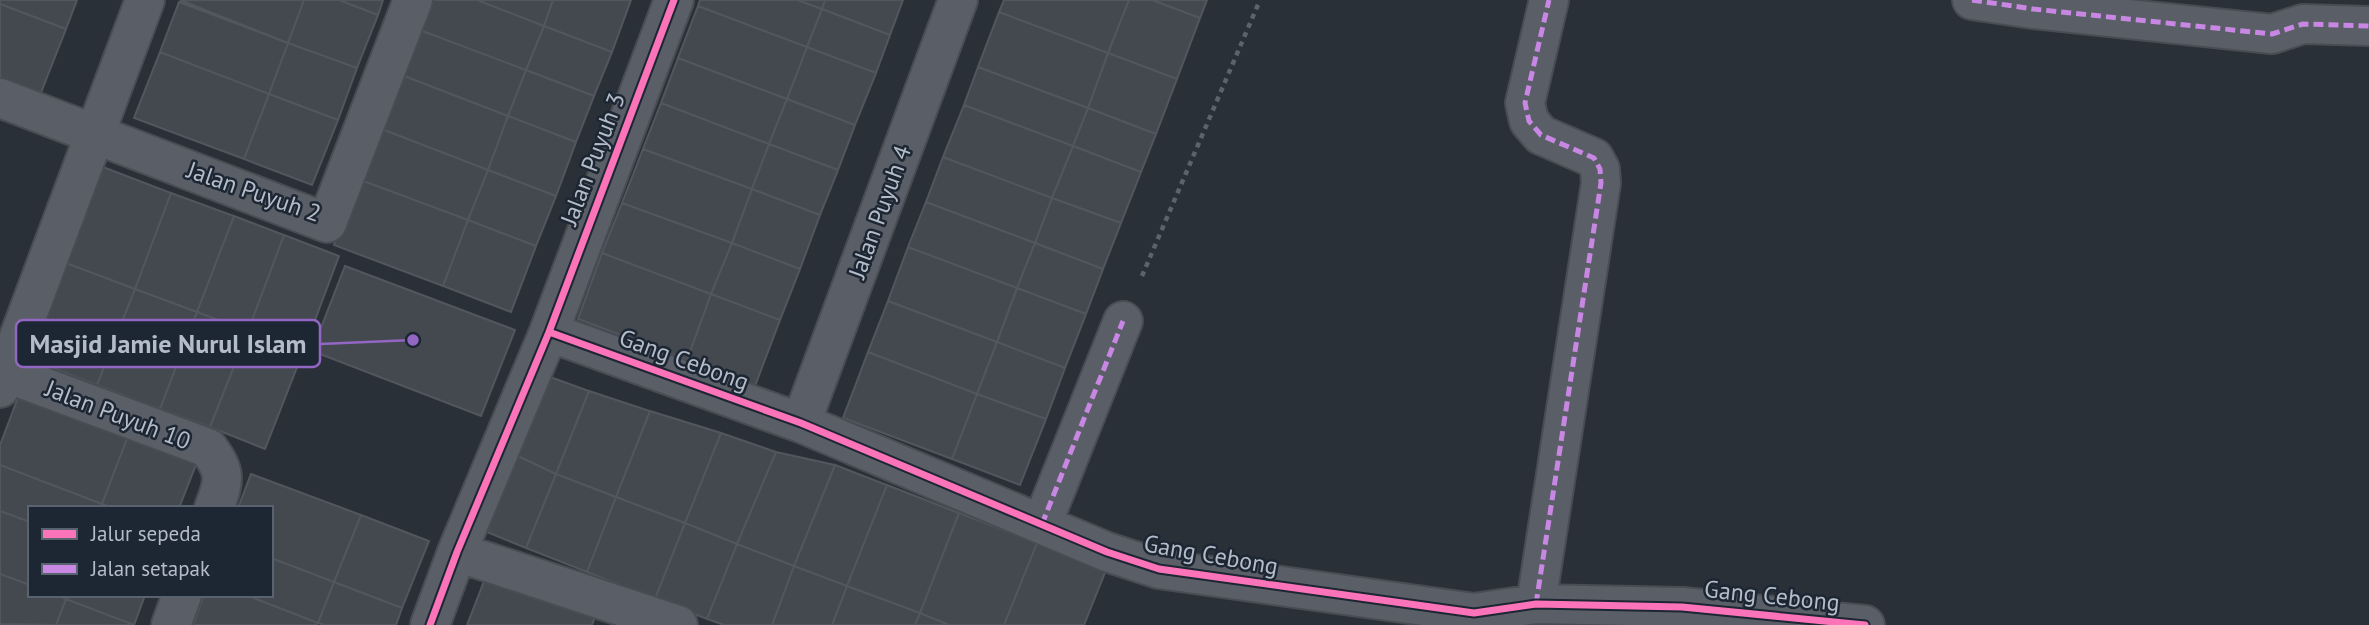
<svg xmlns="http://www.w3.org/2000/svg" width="2369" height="625" viewBox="0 0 2369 625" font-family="'PT Sans',sans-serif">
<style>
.building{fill:#444950;stroke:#52575f;stroke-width:2}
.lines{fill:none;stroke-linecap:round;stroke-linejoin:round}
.minor-casing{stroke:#484c53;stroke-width:42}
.path{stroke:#5d636a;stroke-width:4.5;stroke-dasharray:5 5;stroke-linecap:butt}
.minor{stroke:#5a5e66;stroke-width:38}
.quiet{stroke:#c787e3;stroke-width:5;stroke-dasharray:10 5;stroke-linecap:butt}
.cycleway-casing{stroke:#1d2633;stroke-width:11}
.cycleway{stroke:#fb73b8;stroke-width:7}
.labels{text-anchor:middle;stroke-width:5;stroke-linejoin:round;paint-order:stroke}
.street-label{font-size:24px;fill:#b4bcc9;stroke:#1d2633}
.leader{fill:none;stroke:#9266c3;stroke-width:2.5}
.callout-dot{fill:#9266c3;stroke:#1d2633;stroke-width:2.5}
.callout{fill:#1d2633;stroke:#9266c3;stroke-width:2.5}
.callout-label{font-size:26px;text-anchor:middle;font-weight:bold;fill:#b4bcc9}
</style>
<rect width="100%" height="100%" fill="#2a3038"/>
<path class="building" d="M0 0H77L66 29 0 4Z
M180 0H304L288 43Z
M304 0H339L378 15 357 68 288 43Z
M339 0H383L378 15Z
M428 0H477L544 26 526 70 417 29Z
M477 0H553L544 26Z
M553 0H631L612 52 544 26Z
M700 0H797L822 9 807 47 698 6Z
M797 0H825L822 9Z
M825 0H903L890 35 822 9Z
M1004 0H1129L1108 53 999 12Z
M1129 0H1152L1200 18 1177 79 1108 53Z
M1152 0H1207L1200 18Z
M179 2 288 43 269 94 160 52Z
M0 4 66 29 40 95 0 79Z
M698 6 807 47 787 99 678 58Z
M822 9 890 35 876 73 807 47Z
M999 12 1108 53 1088 108 978 67Z
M544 26 612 52 594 96 526 70Z
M417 29 526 70 508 116 399 74Z
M288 43 357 68 338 120 269 94Z
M807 47 876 73 855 125 787 99Z
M160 52 269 94 244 159 134 118Z
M1108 53 1177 79 1156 134 1088 108Z
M678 58 787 99 769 144 661 103Z
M978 67 1088 108 1073 146 964 105Z
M526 70 594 96 576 142 508 116Z
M399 74 508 116 488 170 379 128Z
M269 94 338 120 312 185 244 159Z
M787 99 855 125 838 170 769 144Z
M661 103 769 144 752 189 643 149Z
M964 105 1073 146 1052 198 943 157Z
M1088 108 1156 134 1141 172 1073 146Z
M508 116 576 142 556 196 488 170Z
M379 128 488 170 468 220 358 179Z
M769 144 838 170 820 215 752 189Z
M1073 146 1141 172 1121 223 1052 198Z
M643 149 752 189 732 243 622 203Z
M943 157 1052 198 1035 243 926 202Z
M103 167 171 193 135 289 66 263Z
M488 170 556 196 536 246 468 220Z
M358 179 468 220 443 286 334 245Z
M752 189 820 215 800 269 732 243Z
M171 193 234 216 197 312 135 289Z
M1052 198 1121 223 1103 269 1035 243Z
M926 202 1035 243 1017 288 908 247Z
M622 203 732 243 711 294 602 253Z
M234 216 284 235 248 331 197 312Z
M468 220 536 246 511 312 443 286Z
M284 235 339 256 303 352 248 331Z
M732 243 800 269 780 320 711 294Z
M1035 243 1103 269 1086 314 1017 288Z
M908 247 1017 288 997 342 888 301Z
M602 253 711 294 687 360 578 319Z
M66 263 135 289 97 385 29 359Z
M345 266 515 330 481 416 312 351Z
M1017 288 1086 314 1065 368 997 342Z
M135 289 197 312 160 409 97 385Z
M711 294 780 320 755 386 687 360Z
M888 301 997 342 977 394 868 352Z
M197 312 248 331 210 427 160 409Z
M248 331 303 352 265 449 210 427Z
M997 342 1065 368 1046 419 977 394Z
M868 352 977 394 952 459 843 418Z
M542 374 589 391 556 474 509 452Z
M589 391 650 411 616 497 556 474Z
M977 394 1046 419 1020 485 952 459Z
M19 395 128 436 102 504 0 465V445Z
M650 411 721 433 685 523 616 497Z
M721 433 776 452 737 544 685 523Z
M128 436 197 462 179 508H113L102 504Z
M509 452 556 474 526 548 477 528Z
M776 452 835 465 794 566 737 544Z
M0 465 102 504 101 508H30V522L0 511Z
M835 465 887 485 847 586 794 566Z
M251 474 361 515 334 582 271 558V508H238Z
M556 474 616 497 587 572 526 548Z
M887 485 959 513 920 613 847 586Z
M616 497 685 523 655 599 587 572Z
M0 511 30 522V585L0 574Z
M959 513 1037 543 1004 625H949L920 613Z
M361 515 429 541 402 608 334 582Z
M685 523 737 544 707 619 655 599Z
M1037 543 1106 570 1084 625H1004Z
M737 544 794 566 772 625H724L707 619Z
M271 558 334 582 318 623 246 595H271Z
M794 566 847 586 832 625H772Z
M488 571 597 612 592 625H467Z
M0 574 30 585V595H57L66 599 56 625 0 624Z
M334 582 402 608 396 625H324L318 623Z
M847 586 920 613 915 625H832Z
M68 595H145L134 625 66 599Z
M204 595H246L318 623 317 625H193Z
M66 599 134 625H56Z
M920 613 949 625H915Z"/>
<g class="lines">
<g class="minor-casing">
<path id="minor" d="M1972 0 2033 9 2272 34 2303 24 2369 26
M0 98 327 223 413 0
M549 332 801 423 1107 552 1159 569 1474 613 1536 604 1682 607 1865 625
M6 373 208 448C226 472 225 480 214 508
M0 388 145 0
M801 423 958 0
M1042 524 1123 321
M457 552 678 625
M1536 604 1601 183 1600 169 1594 158 1541 135 1529 121 1525 103 1549 0
M171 625 182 595
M430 625 457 552 549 332 674 0"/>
</g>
<path class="path" d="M1142 276 1260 0"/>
<use href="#minor" class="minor"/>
<path class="quiet" d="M1972 0 2033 9 2272 34 2303 24 2369 26
M1042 524 1123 321
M1536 604 1601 183 1600 169 1594 158 1541 135 1529 121 1525 103 1549 0"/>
<g class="cycleway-casing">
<path id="cycleway" d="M549 332 801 423 1107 552 1159 569 1474 613 1536 604 1682 607 1865 625
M430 625 457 552 549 332 674 0"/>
</g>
<use href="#cycleway" class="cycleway"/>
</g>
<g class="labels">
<g class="street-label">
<text transform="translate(593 159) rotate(-69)" y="8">Jalan Puyuh 3</text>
<text transform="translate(254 192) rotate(19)" y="8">Jalan Puyuh 2</text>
<text transform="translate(880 212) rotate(-70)" y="8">Jalan Puyuh 4</text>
<text transform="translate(684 360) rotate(20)" y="8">Gang Cebong</text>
<text transform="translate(118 415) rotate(21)" y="8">Jalan Puyuh 10</text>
<text transform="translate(1211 555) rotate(10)" y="8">Gang Cebong</text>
<text transform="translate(1772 596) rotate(6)" y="8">Gang Cebong</text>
</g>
</g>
<path class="leader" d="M413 340L320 344"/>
<circle class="callout-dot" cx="413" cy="340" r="7"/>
<rect class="callout" x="16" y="320" width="304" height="47" rx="7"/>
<g class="callout-label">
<text x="168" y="353">Masjid Jamie Nurul Islam</text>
</g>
<rect x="28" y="506" width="245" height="91" fill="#1d2633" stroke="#59626f" stroke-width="2"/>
<rect x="42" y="529" width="35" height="10" fill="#fb73b8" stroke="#59626f" stroke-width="2"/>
<text x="91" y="541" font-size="21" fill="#b4bcc9">Jalur sepeda</text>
<rect x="42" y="564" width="35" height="10" fill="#c787e3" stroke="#59626f" stroke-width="2"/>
<text x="91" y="576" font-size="21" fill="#b4bcc9">Jalan setapak</text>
</svg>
